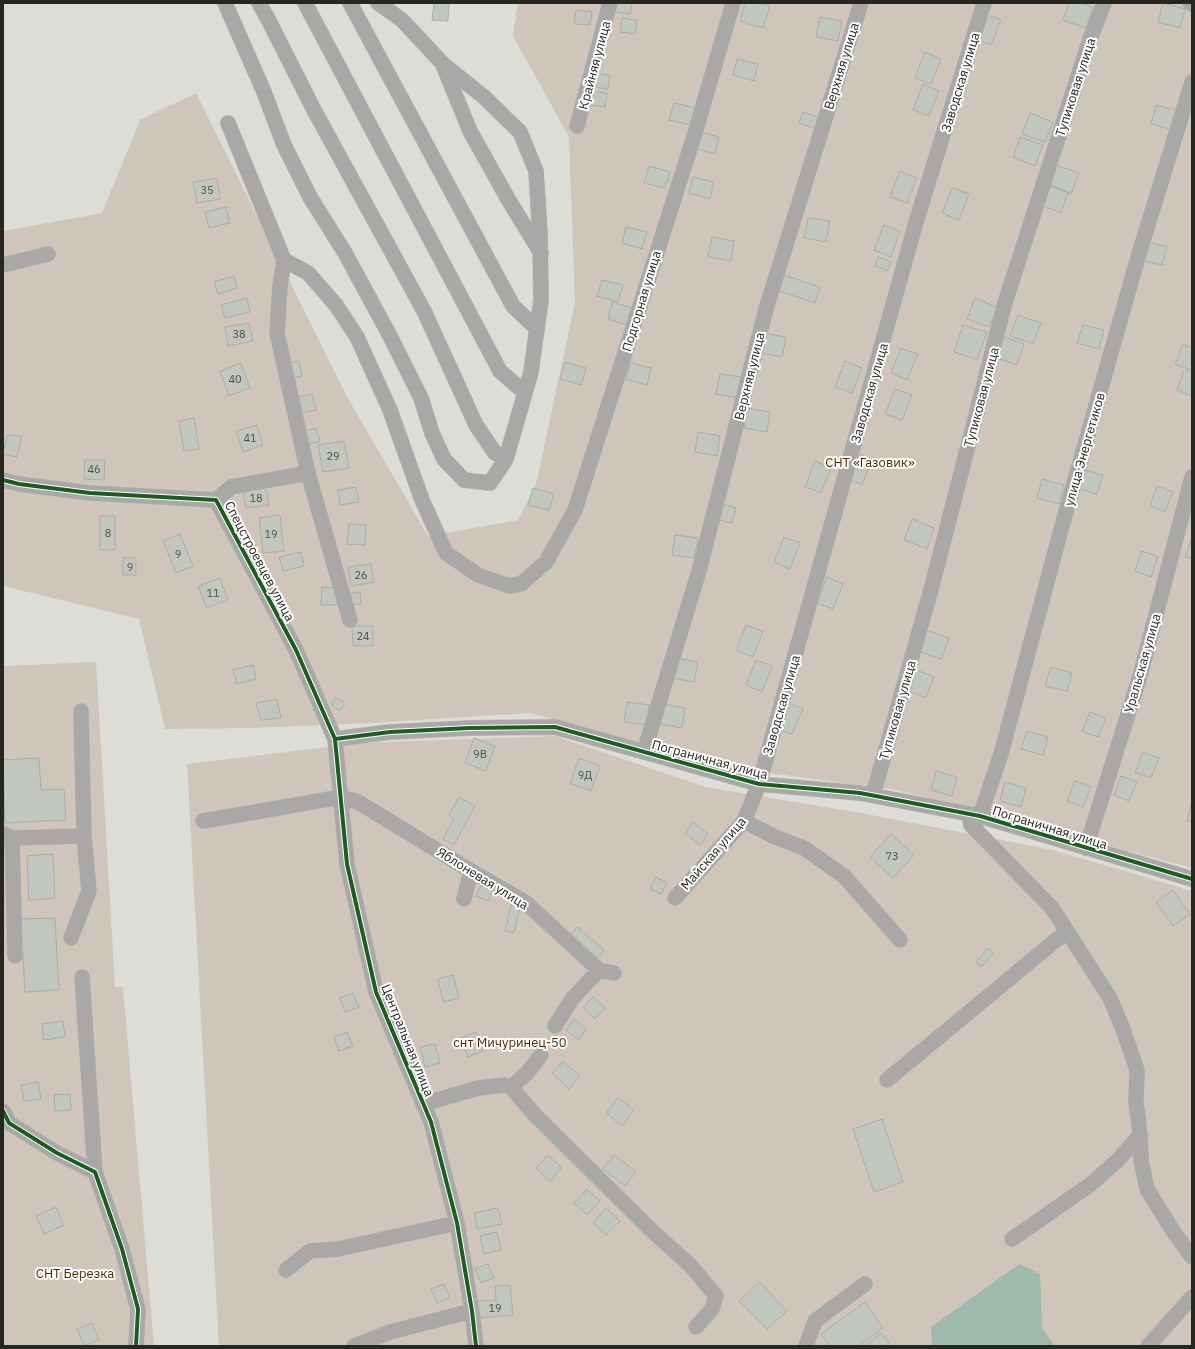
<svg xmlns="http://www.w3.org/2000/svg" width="1195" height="1349" viewBox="0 0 1195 1349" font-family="'IBM Plex Sans',sans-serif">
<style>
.green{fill:#d0c5bb}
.water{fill:#9ebaad}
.building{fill:#c1c6be;stroke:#abada8}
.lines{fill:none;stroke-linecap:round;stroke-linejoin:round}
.minor-casing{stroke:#bbbbb7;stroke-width:16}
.minor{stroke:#a9a8a6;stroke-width:15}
.cycleway-casing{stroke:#fff;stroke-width:6}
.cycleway{stroke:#1b5e20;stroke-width:4}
.labels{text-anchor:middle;stroke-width:4;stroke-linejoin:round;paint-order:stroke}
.number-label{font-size:11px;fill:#4e4f4a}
.street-label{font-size:13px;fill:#262622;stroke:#fff}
.park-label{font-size:13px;fill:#532800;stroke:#fff}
</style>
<rect width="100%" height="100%" fill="#ddddd7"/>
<path class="green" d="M518 3H1192V868L897 790 737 769 530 713 373 723 254 728 165 729 139 619 3 586V231L102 213 140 120 196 93 346 395 428 536 518 520 536 484 575 302 569 137 513 36Z
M96 662 115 987H123L154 1346H3V666Z
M555 736 706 787 861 813 1053 850 1192 891V1346H219L187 764 361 743Z"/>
<path class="water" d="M1019 1264 1040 1274 1042 1328 1055 1346H932L931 1327Z"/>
<path class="building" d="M434 3H449L448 21 432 20Z
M616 3H632L630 14 615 12Z
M745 3H759L770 6 763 28 740 21Z
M1069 3H1082L1093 7 1086 28 1063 20Z
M1163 3 1185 9 1180 28 1158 22Z
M576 10 592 12 590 25 574 24Z
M985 14 1001 20 991 45 975 39Z
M820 17 842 21 838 41 816 37Z
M622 18 637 20 635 34 620 32Z
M925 52 941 59 931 84 915 78Z
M737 59 758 64 754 81 733 75Z
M595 73 610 75 608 89 593 87Z
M923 84 939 91 929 116 913 110Z
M591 91 607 93 605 107 590 105Z
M674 103 695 108 690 125 669 120Z
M1156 105 1178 111 1173 130 1151 124Z
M803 112 821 118 817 129 799 123Z
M1030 113 1053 122 1045 142 1022 134Z
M698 131 719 137 715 154 694 148Z
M1020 137 1043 145 1035 166 1013 157Z
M1056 165 1079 173 1071 194 1048 185Z
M649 166 670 172 665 188 644 183Z
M900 171 917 178 907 203 890 197Z
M693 177 714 182 710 199 689 193Z
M217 178 220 199 197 203 193 182Z
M1046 183 1068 192 1061 213 1038 204Z
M952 188 969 194 959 220 942 213Z
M226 207 230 223 209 228 205 212Z
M808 218 830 221 826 242 804 238Z
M884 225 900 231 891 257 874 250Z
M626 227 647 232 642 249 622 243Z
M712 237 734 241 731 261 708 257Z
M1146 241 1167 247 1162 265 1141 260Z
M878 257 891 262 887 271 875 266Z
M784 275 820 287 815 303 779 291Z
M234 276 237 288 218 294 214 282Z
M602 280 623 285 618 302 597 296Z
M247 298 250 312 225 318 221 305Z
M975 298 997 307 989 327 967 319Z
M612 302 633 308 628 325 608 319Z
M1018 315 1041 323 1033 344 1010 336Z
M249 323 253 341 228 346 225 327Z
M963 325 987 332 977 360 954 352Z
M1083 325 1104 330 1099 349 1077 343Z
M763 333 786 337 782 357 760 353Z
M1002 336 1024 344 1017 365 994 357Z
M1183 344 1192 348V367L1191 370 1175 364Z
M901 348 918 354 907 380 891 373Z
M299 361 302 376 293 378 290 363Z
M845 361 862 368 852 393 835 387Z
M565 362 586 368 581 385 560 379Z
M241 363 250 388 229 396 220 371Z
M631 363 651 368 647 385 626 379Z
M1184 370 1192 373V396L1177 390Z
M720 374 742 377 739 398 716 394Z
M895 389 912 395 902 420 885 414Z
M312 394 316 410 301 413 298 397Z
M747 408 770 412 767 432 744 428Z
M194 418 199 449 184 451 179 421Z
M257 425 263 445 243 452 236 431Z
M316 428 320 441 305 446 301 432Z
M698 432 720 436 717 456 695 452Z
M7 435 22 436 17 457 3 454Z
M344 441 349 468 323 472 318 445Z
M856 453 872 459 862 485 846 478Z
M85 460H105L104 480 84 479Z
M815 461 831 468 821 493 805 487Z
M1081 469 1103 475 1097 494 1076 488Z
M1042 479 1064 485 1059 504 1037 498Z
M1157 486 1173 492 1165 512 1150 506Z
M356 487 359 502 340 505 338 490Z
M266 488 269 505 246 508 243 492Z
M533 488 554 494 549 510 528 505Z
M722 504 736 508 732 523 718 520Z
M280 515 284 551 263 553 259 518Z
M100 516H115V550H100Z
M912 519 934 528 927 549 904 540Z
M349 524 366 525 365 545 347 544Z
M180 534 193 566 176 573 163 541Z
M675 535 698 538 694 558 672 555Z
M784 537 800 543 790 569 774 562Z
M1192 538V559L1185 557Z
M1142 551 1158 557 1151 577 1135 571Z
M301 552 304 566 283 571 279 557Z
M123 558H136V575H123Z
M371 564 374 582 351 586 348 567Z
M827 577 843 584 833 609 817 603Z
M220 578 228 599 207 608 198 586Z
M322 587 338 588 337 605H321Z
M360 592 361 604 350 605 349 594Z
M746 625 763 631 753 657 736 650Z
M352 626H373V646H353Z
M926 630 949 638 941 659 918 651Z
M676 658 698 662 694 682 672 678Z
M756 660 772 666 762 692 746 685Z
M253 665 256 679 237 684 233 670Z
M1051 667 1072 673 1067 691 1045 686Z
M912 668 934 677 926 698 904 689Z
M336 697 345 704 339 711 331 704Z
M277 699 281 718 261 720 256 703Z
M627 702 649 705 646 725 624 722Z
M786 702 803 709 792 734 776 728Z
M663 704 685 708 682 728 660 724Z
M1090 712 1106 718 1098 737 1082 731Z
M1027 731 1048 737 1043 755 1021 749Z
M474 738 495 746 486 771 465 763Z
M1143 752 1159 758 1151 778 1135 772Z
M39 758 41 790 64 789 66 820 5 823 3 760Z
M579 758 600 766 591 791 570 783Z
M936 771 957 777 952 796 931 790Z
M1121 776 1137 782 1129 801 1114 795Z
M1075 781 1091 787 1083 807 1067 801Z
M1005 782 1026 788 1021 807 1000 801Z
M459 797 475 806 454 845 443 839 454 818 449 815Z
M1191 803H1192V822L1187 821Z
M693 822 708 834 700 845 685 833Z
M891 834 914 855 893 878 870 857Z
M53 854 55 898 29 900 27 856Z
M656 877 667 883 661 894 650 889Z
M481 885 493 890 488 901 476 896Z
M1173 890 1190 914 1173 926 1156 902Z
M511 905 520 907 514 933 505 931Z
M55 918 59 990 25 992 21 919Z
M577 927 604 950 597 958 570 935Z
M988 948 994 953 981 967 976 962Z
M453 975 459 998 443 1002 438 979Z
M353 993 359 1007 345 1012 340 998Z
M593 997 605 1008 595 1019 583 1008Z
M574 1019 586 1029 578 1040 566 1030Z
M63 1021 65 1037 44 1040 42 1024Z
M347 1032 353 1046 339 1051 334 1037Z
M476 1032 483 1051 468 1057 460 1038Z
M435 1044 440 1063 425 1067 420 1047Z
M563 1061 580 1076 569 1089 552 1073Z
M38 1082 41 1099 24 1101 21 1085Z
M70 1094 71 1110 55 1111 54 1095Z
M618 1097 634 1110 622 1126 606 1113Z
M882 1119 903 1182 874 1192 853 1129Z
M548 1155 562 1168 550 1181 536 1168Z
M614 1155 636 1172 625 1186 603 1169Z
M587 1189 600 1201 587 1215 574 1203Z
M56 1207 64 1225 44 1234 36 1216Z
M498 1208 502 1224 477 1229 474 1213Z
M606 1208 620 1221 606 1235 593 1223Z
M497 1232 501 1250 484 1254 480 1236Z
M488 1264 494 1278 481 1283 475 1269Z
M759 1282 787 1311 767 1329 739 1301Z
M444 1284 450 1298 437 1303 431 1289Z
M510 1285 513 1315 479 1318 478 1301 496 1300 495 1286Z
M865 1302 883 1328 858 1346H830L821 1334Z
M92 1323 99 1340 84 1346 77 1329Z
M881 1333 890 1343 886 1346H865Z"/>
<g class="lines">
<g class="minor-casing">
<path id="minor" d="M225 3 264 92 284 145 310 197 345 253 390 336 421 398 432 433 444 459 464 480 490 483 506 459 531 372 541 300 540 234 536 171 520 132 484 97 443 64 402 20 378 3
M259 3 268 19 314 110 424 311 476 425 495 453 506 459
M305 3 500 371 525 393
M350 3 513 306 537 329
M1190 3 1192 4
M443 65 470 131 508 199 541 253
M577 126 610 3
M284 260 308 273 336 305 357 337 390 410 422 500 446 553 478 575 509 586 521 584 546 562 575 510 695 133 733 3
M3 265 48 254
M308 473 350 620
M3 480 19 484 90 493 216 500 296 650 335 739 347 864 376 992 431 1122 457 1223 472 1311 476 1346
M216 500 231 487 308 473 277 333 280 286 284 260 228 123
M335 739 390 732 470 728 555 727 759 784 860 793 980 816 1192 879
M644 752 699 571 766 309 861 3
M873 795 932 586 1004 306 1090 39 1104 3
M969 814 971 825 1052 908 1110 998 1123 1029 1137 1070 1136 1101 1140 1135 1141 1160 1147 1189 1173 1231 1192 1257
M980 816 1001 754 1062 526 1138 257 1192 82
M203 821 341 797 358 802 471 871 525 902 599 970 614 973
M744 821 775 837 804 848 844 876 900 940
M4 834 12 838 84 836
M12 838 15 956
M1086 848 1140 676 1192 477
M675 898 744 821 759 784 916 222 984 3
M464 899 471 871
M71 938 89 891 84 836 81 711
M82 977 95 1172
M555 1026 572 999 599 970
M887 1080 1067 931
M511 1087 527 1073 541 1055
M423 1104 478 1088 505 1085 511 1087 535 1115 650 1229 691 1266 716 1296 712 1309 696 1327
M3 1111 9 1123 57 1153 95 1172 122 1249 138 1309 136 1346
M1012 1239 1091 1184 1118 1160 1140 1135
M286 1270 310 1251 338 1249 457 1223
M354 1346 390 1332 472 1311
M806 1346 815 1321 865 1284
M1148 1346 1192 1297"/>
</g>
<use href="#minor" class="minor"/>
<g class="cycleway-casing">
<path id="cycleway" d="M3 480 19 484 90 493 216 500 296 650 335 739 347 864 376 992 431 1122 457 1223 472 1311 476 1346
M335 739 390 732 470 728 555 727 759 784 860 793 980 816 1192 879
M3 1111 9 1123 57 1153 95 1172 122 1249 138 1309 136 1346"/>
</g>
<use href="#cycleway" class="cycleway"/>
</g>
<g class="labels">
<g class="number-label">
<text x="207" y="194">35</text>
<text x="239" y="338">38</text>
<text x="235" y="383">40</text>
<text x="250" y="442">41</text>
<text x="333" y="460">29</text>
<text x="94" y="473">46</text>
<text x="256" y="502">18</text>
<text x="108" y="537">8</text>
<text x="271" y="538">19</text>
<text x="178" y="558">9</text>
<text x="130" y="571">9</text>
<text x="361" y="579">26</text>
<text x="213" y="597">11</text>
<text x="363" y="640">24</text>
<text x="480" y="758">9В</text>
<text x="585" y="779">9Д</text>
<text x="892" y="860">73</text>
<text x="495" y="1312">19</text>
</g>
<g class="street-label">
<text transform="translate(594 65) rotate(-75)" y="5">Крайняя улица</text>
<text transform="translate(841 66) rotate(-73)" y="5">Верхняя улица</text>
<text transform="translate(960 82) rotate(-73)" y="5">Заводская улица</text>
<text transform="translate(1075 87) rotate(-72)" y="5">Тупиковая улица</text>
<text transform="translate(641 301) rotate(-73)" y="5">Подгорная улица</text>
<text transform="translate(749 376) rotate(-76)" y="5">Верхняя улица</text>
<text transform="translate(869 393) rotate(-74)" y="5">Заводская улица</text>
<text transform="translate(981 397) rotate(-75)" y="5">Тупиковая улица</text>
<text transform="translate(1084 449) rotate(-74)" y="5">улица Энергетиков</text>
<text transform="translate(260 561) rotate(62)" y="5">Спецстроевцев улица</text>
<text transform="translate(1142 663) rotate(-74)" y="5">Уральская улица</text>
<text transform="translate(781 705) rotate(-74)" y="5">Заводская улица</text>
<text transform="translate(897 710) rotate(-74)" y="5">Тупиковая улица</text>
<text transform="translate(710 759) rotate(15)" y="5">Пограничная улица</text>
<text transform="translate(1050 827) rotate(17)" y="5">Пограничная улица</text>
<text transform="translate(713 853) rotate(-49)" y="5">Майская улица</text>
<text transform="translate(483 878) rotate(32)" y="5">Яблоневая улица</text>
<text transform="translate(408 1040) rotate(68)" y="5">Центральная улица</text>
</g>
<g class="park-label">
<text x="870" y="467">СНТ «Газовик»</text>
<text x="510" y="1047">снт Мичуринец-50</text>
<text x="75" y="1278">СНТ Березка</text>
</g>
</g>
<rect width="1195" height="1349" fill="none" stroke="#262622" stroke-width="8"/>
</svg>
